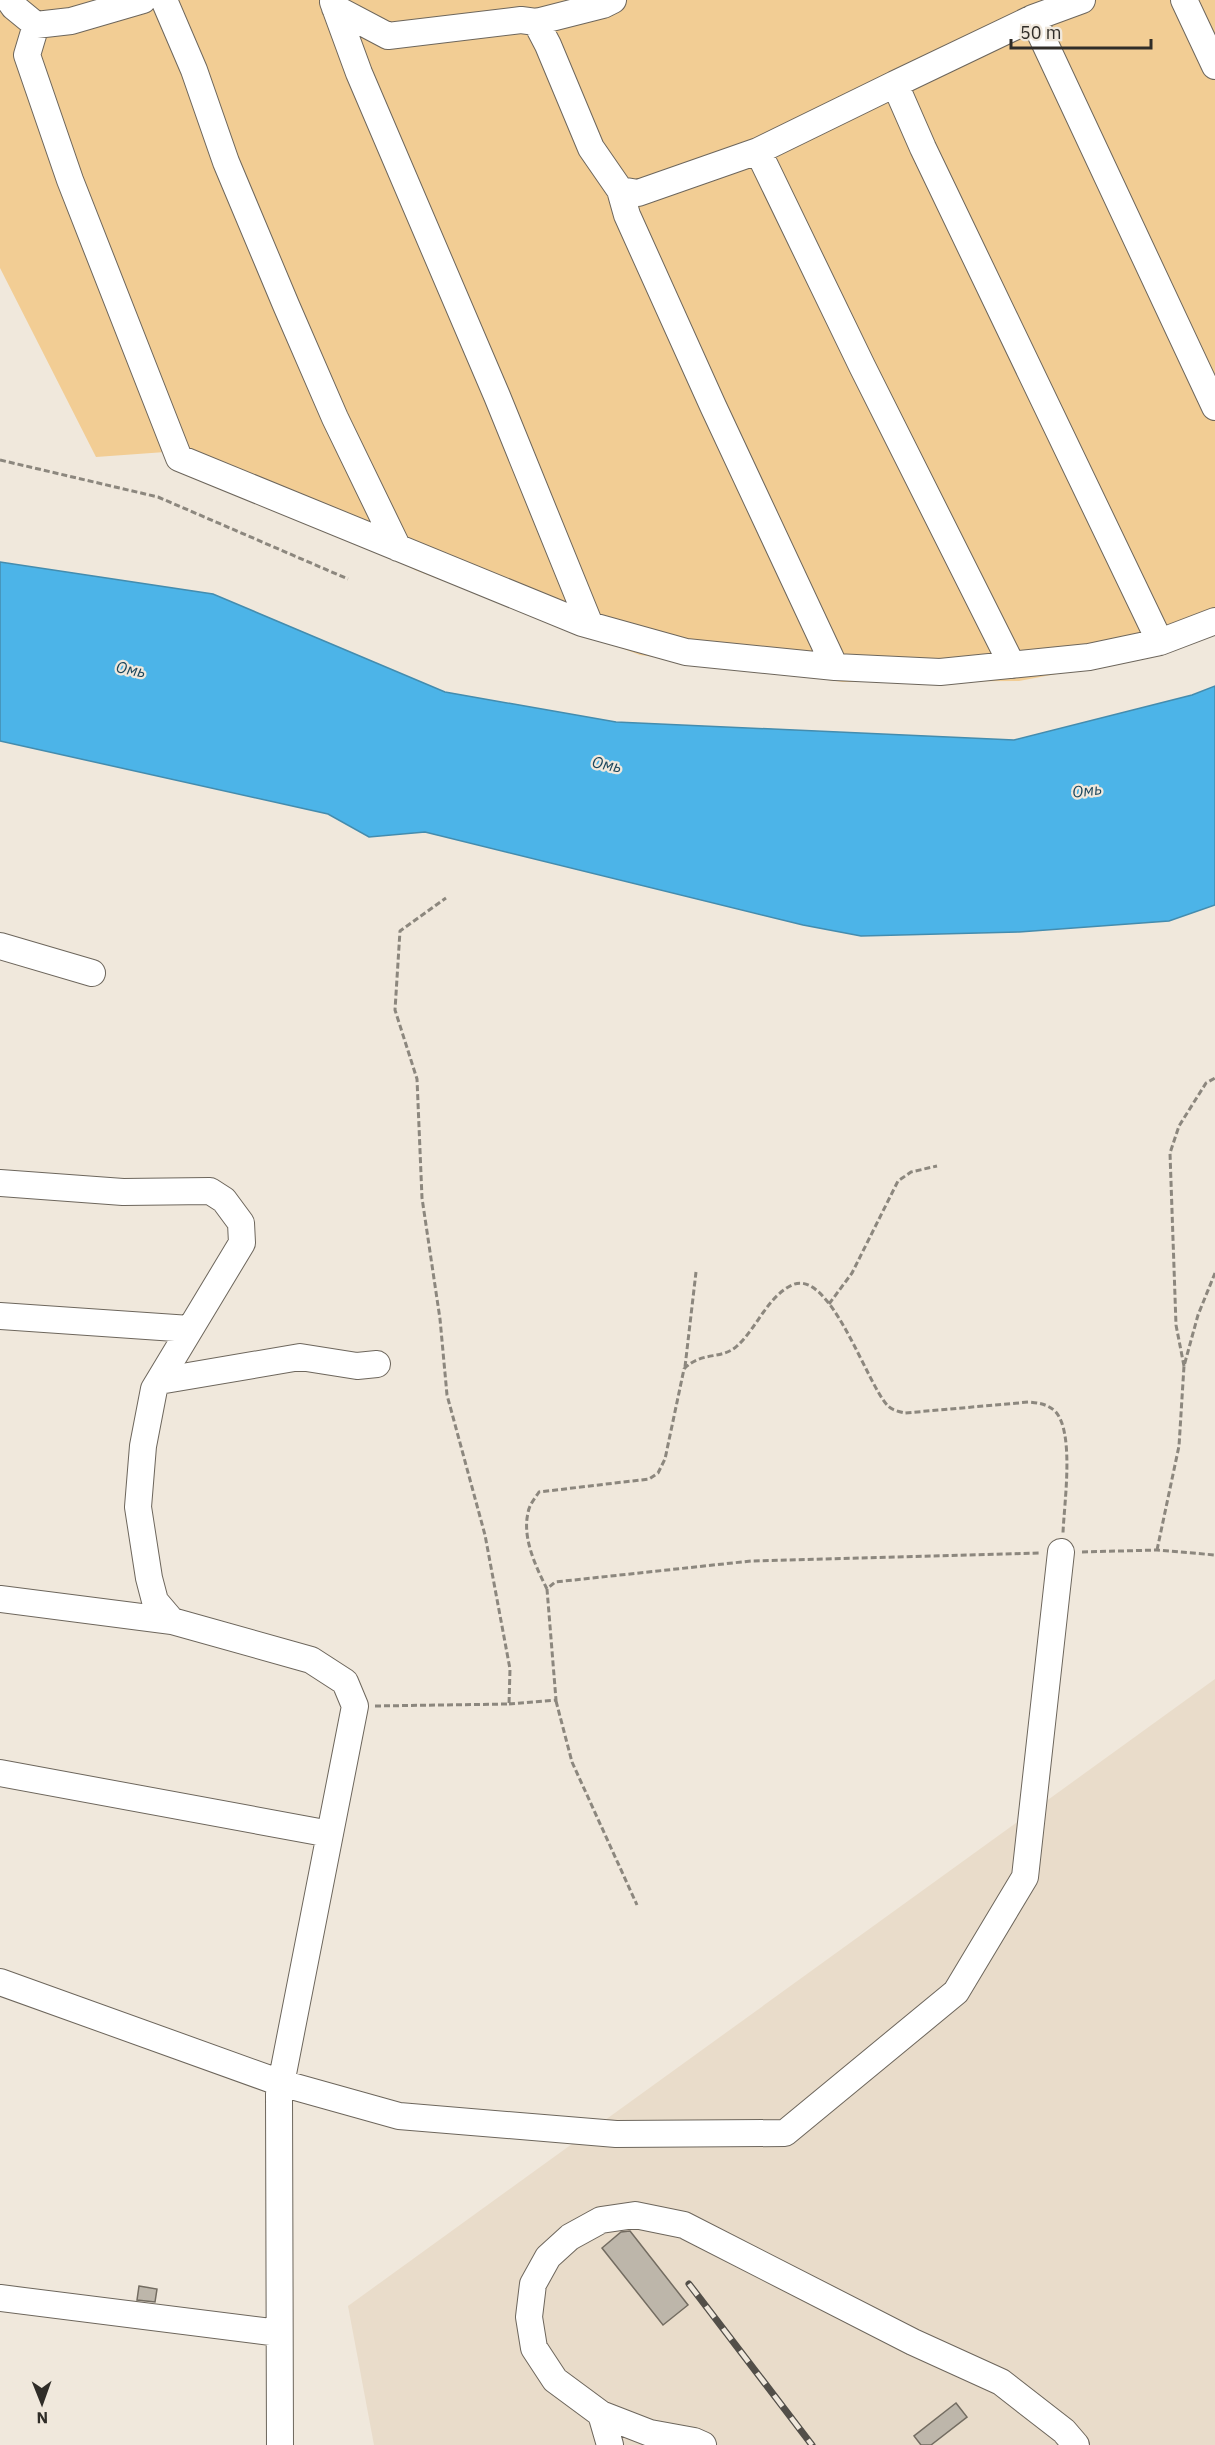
<svg xmlns="http://www.w3.org/2000/svg" width="1215" height="2445" viewBox="0 0 1215 2445" font-family="'IBM Plex Sans',sans-serif">
<style>
.built{fill:#e9dcca}
.green{fill:#f2cd94}
.water{fill:#4cb4e8;stroke:#448cae;stroke-width:1.5}
.building{fill:#bdb6aa;stroke:#736c61;stroke-width:1.5}
.lines{fill:none;stroke-linecap:round;stroke-linejoin:round}
.minor-casing{stroke:#6d665c;stroke-width:28}
.path{stroke:#8c877e;stroke-width:3;stroke-dasharray:6 3;stroke-linecap:butt}
.minor{stroke:#fff;stroke-width:26}
.rail-casing{stroke:#534f49;stroke-width:7}
.rail{stroke:#f0e8dc;stroke-width:4.5;stroke-dasharray:14;stroke-linecap:butt}
.labels{text-anchor:middle;stroke-width:4.5;stroke-linejoin:round;paint-order:stroke}
.water-label{font-size:16px;font-style:italic;fill:#1b465c;stroke:#f0e8dc}
</style>
<rect width="100%" height="100%" fill="#f0e8dc"/>
<path class="built" d="M1215 1679V2445H374L348 2306Z"/>
<path class="green" d="M0 0H1215V635L1152 656 1019 681 843 682 640 655 415 570 290 493 179 451 96 457 0 268Z"/>
<path class="water" d="M0 562 213 594 445 692 616 722 1014 740 1192 695 1215 686V905L1169 921 1019 932 861 936 803 925 425 832 369 837 328 814 0 741Z"/>
<path class="building" d="M630 2231 688 2305 663 2325 602 2248 621 2232Z
M139 2286 157 2289 155 2302 137 2300Z
M956 2403 967 2417 931 2445H921L914 2436Z"/>
<g class="lines">
<g class="minor-casing">
<path id="minor" d="M9 0 14 7 36 25 71 21 143 0
M164 0 194 70 226 162 286 305 335 418 398 548
M1184 0 1215 66
M333 2 359 73 497 396 590 625
M335 8 388 36 521 20 536 22 548 45 591 148 620 190 638 193 758 151 895 84 923 148 1160 642
M1033 18 1082 0
M536 22 603 5 613 0
M36 25 27 55 70 180 179 458 582 623 686 652 835 667 940 672 1089 657 1160 642 1215 621
M895 84 1033 18 1215 407
M758 151 862 366 1012 665
M620 190 627 215 713 406 835 667
M0 946 92 973
M0 1183 123 1192 210 1191 224 1200 241 1223 242 1243 154 1389 143 1446 138 1507 149 1578 155 1601 172 1621 311 1660 345 1682 355 1706 279 2094 280 2445
M0 1316 190 1329
M159 1381 300 1357 357 1366 377 1364
M0 1599 172 1621
M0 1773 330 1834
M0 1982 281 2083 399 2116 616 2134 785 2133 956 1992 1025 1877 1061 1552
M0 2298 279 2333
M601 2414 650 2433 694 2441 703 2445
M610 2445 601 2414 555 2380 534 2348 529 2317 533 2284 548 2257 570 2237 601 2220 635 2215 684 2225 913 2342 1001 2382 1064 2431 1076 2445"/>
</g>
<path class="path" d="M0 460 158 497 348 579
M829 1304 852 1273 898 1181 911 1172 937 1166
M1184 1366 1176 1325 1170 1153 1179 1126 1206 1083 1215 1078
M685 1367 696 1272
M1157 1550 1179 1446 1184 1366 1198 1315 1215 1273
M1082 1552 1157 1550 1215 1555
M547 1589C536 1567 522 1538 528 1513 529 1505 535 1498 539 1492L649 1479 658 1473 665 1459 684 1369C701 1351 722 1360 737 1346 757 1328 767 1297 792 1285 830 1267 867 1385 888 1406 892 1410 900 1412 905 1413L1029 1402C1039 1403 1047 1404 1055 1411 1075 1432 1064 1504 1063 1533
M556 1701 572 1762 637 1905
M509 1704 556 1700 547 1589 555 1582 751 1561 1039 1553
M375 1706 509 1704 510 1669 485 1535 447 1395 440 1319 422 1198 417 1079 395 1010 400 931 446 898"/>
<use href="#minor" class="minor"/>
<g class="rail-casing">
<path id="rail" d="M689 2284 812 2445"/>
</g>
<use href="#rail" class="rail"/>
</g>
<g class="labels">
<g class="water-label">
<text transform="translate(131 669) rotate(11)" y="6">Омь</text>
<text transform="translate(607 764) rotate(11)" y="6">Омь</text>
<text transform="translate(1087 790) rotate(-7)" y="6">Омь</text>
</g>
</g>
<g transform="translate(42 2403) rotate(179)" stroke="#f0e8dc" stroke-width="4.5" paint-order="stroke">
<path d="M0-4.5L10 22L0 15L-10 22Z" fill="#302d28"/>
<text y="-9" font-size="16" font-weight="bold" text-anchor="middle" fill="#302d28">N</text>
</g>
<path d="M1011 39v9h140v-9" fill="none" stroke="#302d28" stroke-width="3"/>
<text x="1020" y="39" font-size="18" fill="#302d28" stroke="#f0e8dc" stroke-width="4.5" paint-order="stroke">50 m</text>
</svg>
